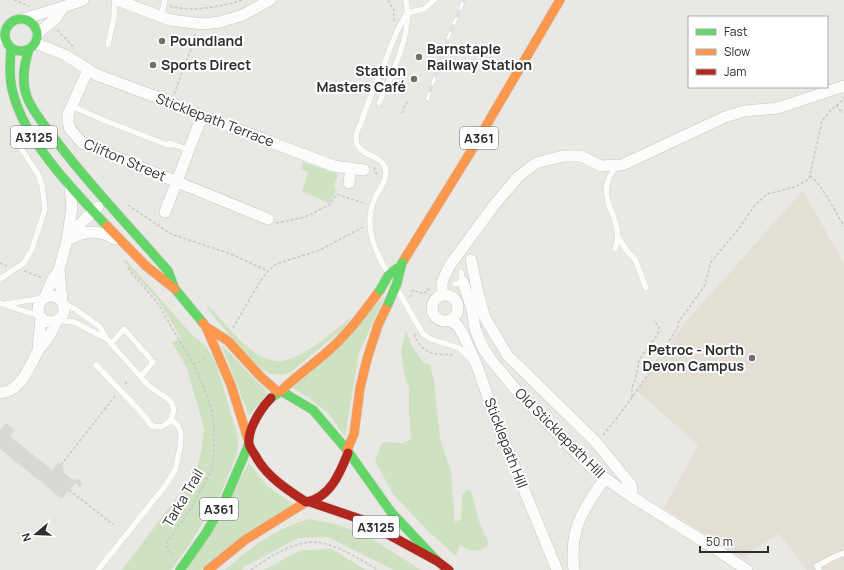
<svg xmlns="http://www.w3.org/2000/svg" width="844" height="570" viewBox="0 0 844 570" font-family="Manrope,sans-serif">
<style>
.education{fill:#e4dfd4}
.green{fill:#cee2c1}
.plaza{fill:#dad8d5}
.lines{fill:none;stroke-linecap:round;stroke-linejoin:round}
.lane-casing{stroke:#c7c6c7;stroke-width:6}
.street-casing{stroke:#c7c6c7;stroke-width:12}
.fast-casing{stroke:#c6c5c4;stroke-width:10}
.slow-casing{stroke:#c6c5c4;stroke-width:10}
.jam-casing{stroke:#c6c5c4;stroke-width:10}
.path{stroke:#c7c7c7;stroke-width:1.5;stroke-dasharray:3 2;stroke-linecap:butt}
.lane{stroke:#fcfcfb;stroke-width:5.5}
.street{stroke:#fcfcfb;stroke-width:11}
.fast{stroke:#63d668;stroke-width:9}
.slow{stroke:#ff974d;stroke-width:9}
.jam{stroke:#b3261e;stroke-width:9}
.rail-casing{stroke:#dfe0e1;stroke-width:4}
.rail{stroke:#fff;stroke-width:2.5;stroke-dasharray:8;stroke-linecap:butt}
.fast-bridge-casing{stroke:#c6c5c4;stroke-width:10;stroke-linecap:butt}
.fast-bridge{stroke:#63d668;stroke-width:9}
.poi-dot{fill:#706f6e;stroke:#fff;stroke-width:1.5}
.labels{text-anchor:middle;stroke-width:4;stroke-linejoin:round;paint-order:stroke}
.shield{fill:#fff;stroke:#6d6d6d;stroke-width:1}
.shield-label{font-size:13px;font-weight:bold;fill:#2e2e2e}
.poi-label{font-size:14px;font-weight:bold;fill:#2e2e2e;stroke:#fff;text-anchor:start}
.street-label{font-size:14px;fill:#2e2e2e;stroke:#fff}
</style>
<rect width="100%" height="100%" fill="#eae8e5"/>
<path class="education" d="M803 190 844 264V570H807L779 534 751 551 745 559 664 508 698 445 637 391 684 324Z"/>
<path class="green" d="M303 162 338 174 334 186 336 191 332 199 328 203 302 191 308 172 301 169Z
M125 259 193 336 205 345 216 363 238 437V443L237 454 221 493 187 548 171 570H122L196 472 201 452 204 430 196 399 186 366 172 343 181 338 160 303 123 260Z
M385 296 359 353 345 437 328 413 309 398 291 387Z
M208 305C224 322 239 343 259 355 265 359 275 362 282 361 305 357 334 331 352 316L343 329 291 372C284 375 277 376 269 373 253 367 220 323 207 308Z
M406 330 411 344 423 363 430 365 434 380 440 439 451 471 455 522 461 519 462 494 469 489 472 495 480 524 489 544C480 553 470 553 460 545L456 556 428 531 393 494 375 461 382 442 403 443 411 439 409 413V387L405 378 401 351Z
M221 344 268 393 249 416Z
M249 463 267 486 295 505 201 570H186Z
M309 519 336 524 367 536 421 570H394L328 537 298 538 244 567 242 570H225C249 548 277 528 309 519Z
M332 549 366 570H264L301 550Z"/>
<path class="plaza" d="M6 423 15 430 10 436 52 470 58 463 63 467 64 473 73 480 78 479 82 482 81 488 75 483 62 499 0 449V428L1 429Z"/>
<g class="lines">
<g class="lane-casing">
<path id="lane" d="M161 17 165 0
M0 41 7 44
M108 45 114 17 115 0
M379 103C392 73 413 34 406 0
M72 106 103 120 168 145 170 143 189 150
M619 238 627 251 635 259 646 288
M615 249C625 224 603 208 607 185 608 178 612 172 616 166
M388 273C374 250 363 225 375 198 379 190 386 182 386 173 386 155 364 158 358 146 356 144 356 140 356 137 356 132 359 127 361 123 366 107 372 92 379 77 388 56 394 33 407 13L424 9 434 0
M0 279 24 263 32 249 45 209 42 185 38 174 16 141
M455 284 463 282 461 272
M397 289 423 334 431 339 459 348 470 359
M0 303 30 313 39 315
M63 303 75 309 100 327 106 338 148 385C161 397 183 400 169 422L161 427 152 426 140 411 96 365
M6 304 43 298
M59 320 74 322 105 338
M111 344 124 329 153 362 141 376
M98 570 165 486 175 470 180 448 181 433 178 426 171 419
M819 570 817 566 832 558 844 553"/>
</g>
<g class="street-casing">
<path id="street" d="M117 0 170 20 202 24 220 22 243 15 270 0
M23 19 63 7 83 0
M37 34 56 18 63 7
M35 43 65 55 97 75 170 102 202 116 334 166 364 170
M88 70 68 114V122L70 129 82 143 268 219
M349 183 351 168
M165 212 202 116
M68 238 76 228 98 207
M67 240C86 231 95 228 115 239
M471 260 477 289 485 318 508 356 595 441 631 485 632 490 629 495
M59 270 62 301
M463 282 472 309 475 329 483 348 492 361 516 390 581 458 605 478 629 495 714 548 747 570
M442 295V282L450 265 495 204 518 177 536 163 563 156H581L601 166 622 165 725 117 744 111 778 108 844 86
M432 308a13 13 0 1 1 26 0a13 13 0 1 1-26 0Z
M38 309a13 13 0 1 1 26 0a13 13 0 1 1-26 0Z
M45 297 52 280 59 270 67 240 72 208 70 187
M450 320 457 325 463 334 477 366 498 426 557 570
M38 349 41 318
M0 393C22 391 29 366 38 351 40 347 43 344 46 341 50 335 53 329 56 322
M574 570C572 553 573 531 582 515 588 502 597 490 605 478"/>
</g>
<g class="fast-casing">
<path id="fast" d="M5 35a16 16 0 1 1 32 0a16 16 0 1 1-32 0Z
M11 48C10 63 9 79 13 93 25 141 74 191 107 226
M29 49C24 65 21 81 27 97 33 113 47 128 57 142 91 187 131 228 168 271L175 289 203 323
M271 398 281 391 313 410 347 450 391 512 437 561
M180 570 206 533 225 500 249 444"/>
</g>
<g class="slow-casing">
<path id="slow" d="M107 226 146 266 175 289
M402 263 470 153 560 0
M203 323 206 327 231 385 248 439
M206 327 228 341 261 377 278 392
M281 391C295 377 311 366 326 353 347 335 364 312 380 290
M347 450 354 434 360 388 367 359 378 325 389 302
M208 570 245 540 306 502"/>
</g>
<g class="jam-casing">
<path id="jam" d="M271 398C261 408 247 430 249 444 250 448 253 452 255 455 266 476 286 489 306 502 330 498 340 473 348 453
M310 502 360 519 437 561 449 570"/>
</g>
<path class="path" d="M14 0 29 6
M388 0 394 10V21
M170 6C190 12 222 7 242 0
M57 30 75 48
M174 94 194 41 195 33
M837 105 838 109 844 112
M402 113 405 105 408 102
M374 167 377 176
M810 176C820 181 837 215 844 226
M128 205 171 234 231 254 268 271
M276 223 305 217 329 205 337 194 366 204
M0 263 7 266
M128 268 158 304 194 365 206 393 211 409 214 424V456L211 471 191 508 166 544 168 551 173 555
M24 271 43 278
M410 297 413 290 424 294 427 289 431 291
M233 328 259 283 268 271 276 264 320 250 363 227
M414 334C423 356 434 354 454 355
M194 365 204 359
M125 384 128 380
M632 397V388L637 373 639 360 658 334 659 327 654 320
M603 435C631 402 655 364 678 327V323L704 287 711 262 741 226 754 206 767 194 795 187 809 179 822 121 831 110 842 101 843 97
M61 465 115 396
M69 490 114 525
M251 570C269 557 291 543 313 542 330 541 364 561 378 570"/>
<use href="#lane" class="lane"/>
<use href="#street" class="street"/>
<use href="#fast" class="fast"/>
<use href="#slow" class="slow"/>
<use href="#jam" class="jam"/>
<g class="rail-casing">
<path id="rail" d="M427 100 448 38 464 0"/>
</g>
<use href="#rail" class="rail"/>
<g class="fast-bridge-casing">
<path id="fast-bridge" d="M380 290 388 276 397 268
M389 302 397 283 402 263"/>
</g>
<use href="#fast-bridge" class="fast-bridge"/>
</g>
<g class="poi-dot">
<circle cx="162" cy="41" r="4"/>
<circle cx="419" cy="57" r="4"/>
<circle cx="153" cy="65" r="4"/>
<circle cx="414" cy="79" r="4"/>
<circle cx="752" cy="358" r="4"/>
</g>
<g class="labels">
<g class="shield">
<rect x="11" y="126" width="46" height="22" rx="3"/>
<rect x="460" y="127" width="38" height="22" rx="3"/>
<rect x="200" y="498" width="38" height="22" rx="3"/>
<rect x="353" y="516" width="46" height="22" rx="3"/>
</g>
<g class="shield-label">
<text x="34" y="142">A3125</text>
<text x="479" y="143">A361</text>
<text x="219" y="514">A361</text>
<text x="376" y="532">A3125</text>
</g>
<g class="poi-label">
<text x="170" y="46">Poundland</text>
<text x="427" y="54">Barnstaple<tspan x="427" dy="16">Railway Station</tspan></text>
<text x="161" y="70">Sports Direct</text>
<text x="406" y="76" text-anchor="end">Station<tspan x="406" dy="16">Masters Café</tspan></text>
<text x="744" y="355" text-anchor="end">Petroc - North<tspan x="744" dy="16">Devon Campus</tspan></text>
</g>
<g class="street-label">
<text transform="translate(215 120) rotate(21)" y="5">Sticklepath Terrace</text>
<text transform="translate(125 160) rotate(23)" y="5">Clifton Street</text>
<text transform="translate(560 433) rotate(45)" y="5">Old Sticklepath Hill</text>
<text transform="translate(506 443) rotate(69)" y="5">Sticklepath Hill</text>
<text transform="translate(183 498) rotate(-59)" y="5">Tarka Trail</text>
</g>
</g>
<rect x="688" y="16" width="140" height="72" fill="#ffffff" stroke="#ababab"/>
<rect x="696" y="29" width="20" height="6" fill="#63d668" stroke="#ababab"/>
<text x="724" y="36" font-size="12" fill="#2e2e2e">Fast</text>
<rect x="696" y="49" width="20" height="6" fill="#ff974d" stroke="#ababab"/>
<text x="724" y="56" font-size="12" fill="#2e2e2e">Slow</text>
<rect x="696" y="69" width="20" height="6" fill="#b3261e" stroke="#ababab"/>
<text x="724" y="76" font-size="12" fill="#2e2e2e">Jam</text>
<g transform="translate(36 534) rotate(251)" stroke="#ffffff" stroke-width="3" paint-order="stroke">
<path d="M0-3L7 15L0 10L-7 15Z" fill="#2e2e2e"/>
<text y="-6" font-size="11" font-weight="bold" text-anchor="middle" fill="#2e2e2e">N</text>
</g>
<path d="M700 546v6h68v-6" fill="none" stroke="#2e2e2e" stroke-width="2"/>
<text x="706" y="546" font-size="12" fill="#2e2e2e" stroke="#ffffff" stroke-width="3" paint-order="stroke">50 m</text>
</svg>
